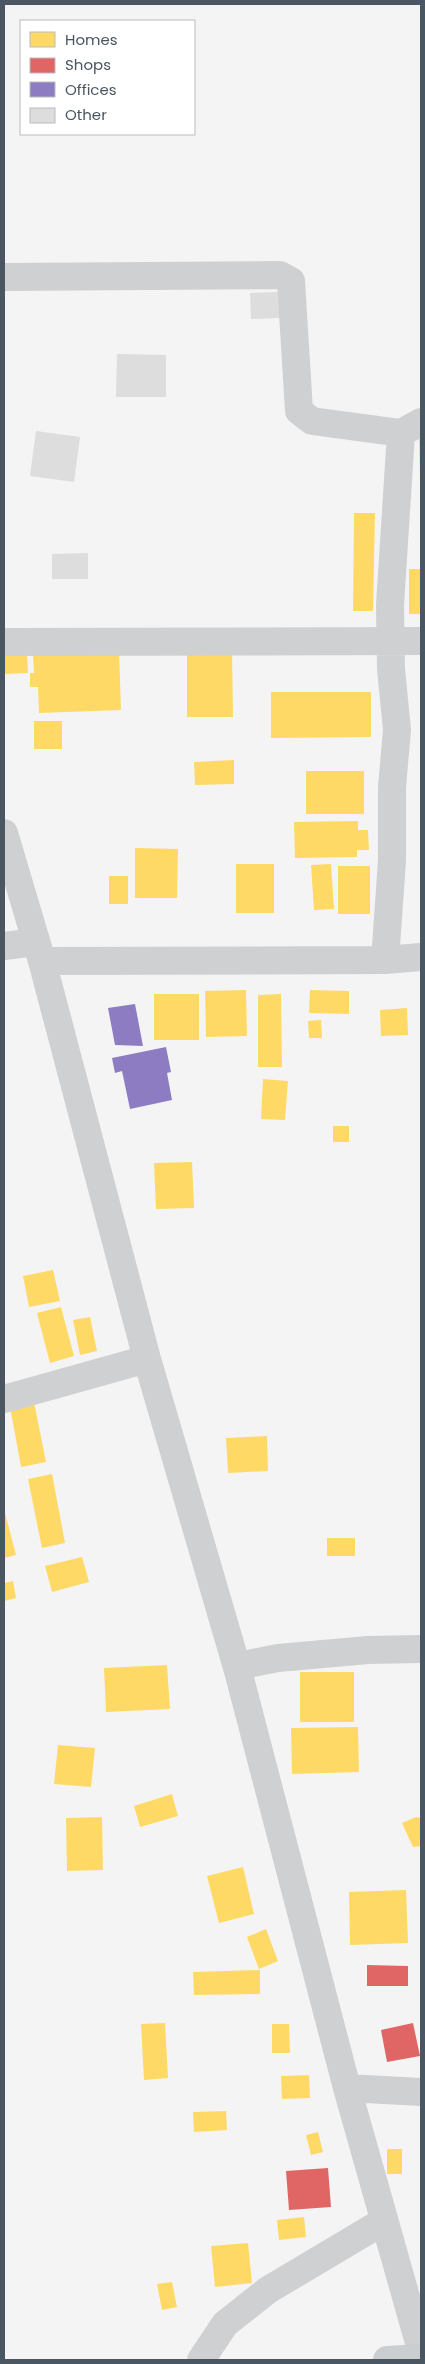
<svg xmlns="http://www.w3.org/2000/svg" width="425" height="2364" viewBox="0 0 425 2364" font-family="Poppins,sans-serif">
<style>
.homes{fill:#ffd966}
.shops{fill:#e06666}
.offices{fill:#8e7cc3}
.building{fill:#ddddde}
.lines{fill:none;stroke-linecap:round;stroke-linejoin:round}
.minor{stroke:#ced0d2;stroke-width:28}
.major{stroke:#caced1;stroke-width:28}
</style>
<rect width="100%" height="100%" fill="#f4f4f4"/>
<path class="homes" d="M419 437H421V480H420Z
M354 513H375L373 611H353Z
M409 569H421V614H409Z
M187 648H232L233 717H187Z
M119 651 121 710 39 713 38 687H30V673H34L33 654Z
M4 652H27L28 673 4 674Z
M271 692H371V737L271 738Z
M34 721H62V749H34Z
M234 760V784L195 785 194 762Z
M306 771H364V814H306Z
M358 821V830H368L369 850H357V857L295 858 294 822Z
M135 848 178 849 177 898H135Z
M236 864H274V913H236Z
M331 864 334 909 314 910 311 865Z
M338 866H370V914H338Z
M109 876H128V904H109Z
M246 990 247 1036 206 1037 205 991Z
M310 990 349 991V1014L309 1013Z
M154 994H199V1040H154Z
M281 994 282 1067H258V995Z
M407 1008 408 1035 381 1036 380 1010Z
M321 1020 322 1038H309L308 1021Z
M263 1079 288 1081 285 1120 261 1119Z
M333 1126H349V1142H333Z
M192 1162 194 1208 156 1209 154 1163Z
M53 1270 60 1301 29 1307 23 1276Z
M61 1307 74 1356 50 1363 37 1313Z
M90 1317 97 1351 80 1355 73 1320Z
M34 1402 46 1462 21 1467 10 1407Z
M267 1436 268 1471 228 1473 226 1438Z
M52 1474 65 1543 42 1548 28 1479Z
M4 1509 16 1555 4 1558Z
M327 1538H355V1556H327Z
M82 1557 89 1582 52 1592 45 1566Z
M13 1581 16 1598 4 1601V1583Z
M167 1665 170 1709 106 1712 104 1668Z
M300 1672H354V1722H300Z
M358 1727 359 1772 292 1774 291 1728Z
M58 1745 95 1748 91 1787 54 1784Z
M172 1794 178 1816 140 1827 134 1806Z
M102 1817 103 1870 67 1871 66 1818Z
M416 1817 421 1818V1846L413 1847 402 1823Z
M243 1867 254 1914 219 1923 207 1876Z
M406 1890 408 1943 350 1945 349 1892Z
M266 1929 278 1961 259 1969 247 1937Z
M260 1970V1994L194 1995 193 1972Z
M165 2023 168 2078 144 2080 141 2024Z
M272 2024H289L290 2053H272Z
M309 2075 310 2098 282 2099 281 2076Z
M226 2111 227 2130 194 2132 193 2112Z
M318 2132 323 2152 311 2155 306 2135Z
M387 2149H402V2174H387Z
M304 2217 306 2237 279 2240 277 2220Z
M248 2243 252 2283 215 2287 211 2246Z
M172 2282 177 2307 162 2310 157 2284Z"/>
<path class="shops" d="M367 1965 408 1966V1986H367Z
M413 2023 420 2056 387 2062 381 2030Z
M328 2168 331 2207 289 2210 286 2171Z"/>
<path class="offices" d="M135 1004 143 1046 115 1045 108 1008Z
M166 1047 171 1072 167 1073 172 1100 130 1109 122 1071 115 1073 112 1058Z"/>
<path class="building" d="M279 292 280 318 251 319 250 293Z
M117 354 166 355V397H116Z
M36 431 80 437 74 482 30 476Z
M88 553V579H52V554Z"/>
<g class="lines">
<path class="minor" d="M4 277 280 275 291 281 299 411 312 421 401 433 390 605 391 669 397 730 392 787V861L385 960
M401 433 421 422
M4 642 421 641
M4 833 42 961 147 1359 238 1671 347 2088 421 2350
M4 946 36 942
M42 961 385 960 421 957
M4 1399 147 1359
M238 1671 248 1664 278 1658 368 1650 421 1649
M347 2088 421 2092
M201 2360 225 2324 268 2290 384 2221"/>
<path class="major" d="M387 2360 421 2358"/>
</g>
<rect width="425" height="2364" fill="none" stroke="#4a5661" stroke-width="10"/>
<rect x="20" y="20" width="175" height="115" fill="#ffffff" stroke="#b7bbc0"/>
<rect x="30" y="32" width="25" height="15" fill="#ffd966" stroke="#b7bbc0"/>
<text x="65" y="45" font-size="15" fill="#4a5661">Homes</text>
<rect x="30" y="58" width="25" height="15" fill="#e06666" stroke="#b7bbc0"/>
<text x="65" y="70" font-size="15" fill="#4a5661">Shops</text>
<rect x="30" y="82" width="25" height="15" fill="#8e7cc3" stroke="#b7bbc0"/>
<text x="65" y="95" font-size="15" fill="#4a5661">Offices</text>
<rect x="30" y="108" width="25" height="15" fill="#ddddde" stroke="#b7bbc0"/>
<text x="65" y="120" font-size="15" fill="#4a5661">Other</text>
</svg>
